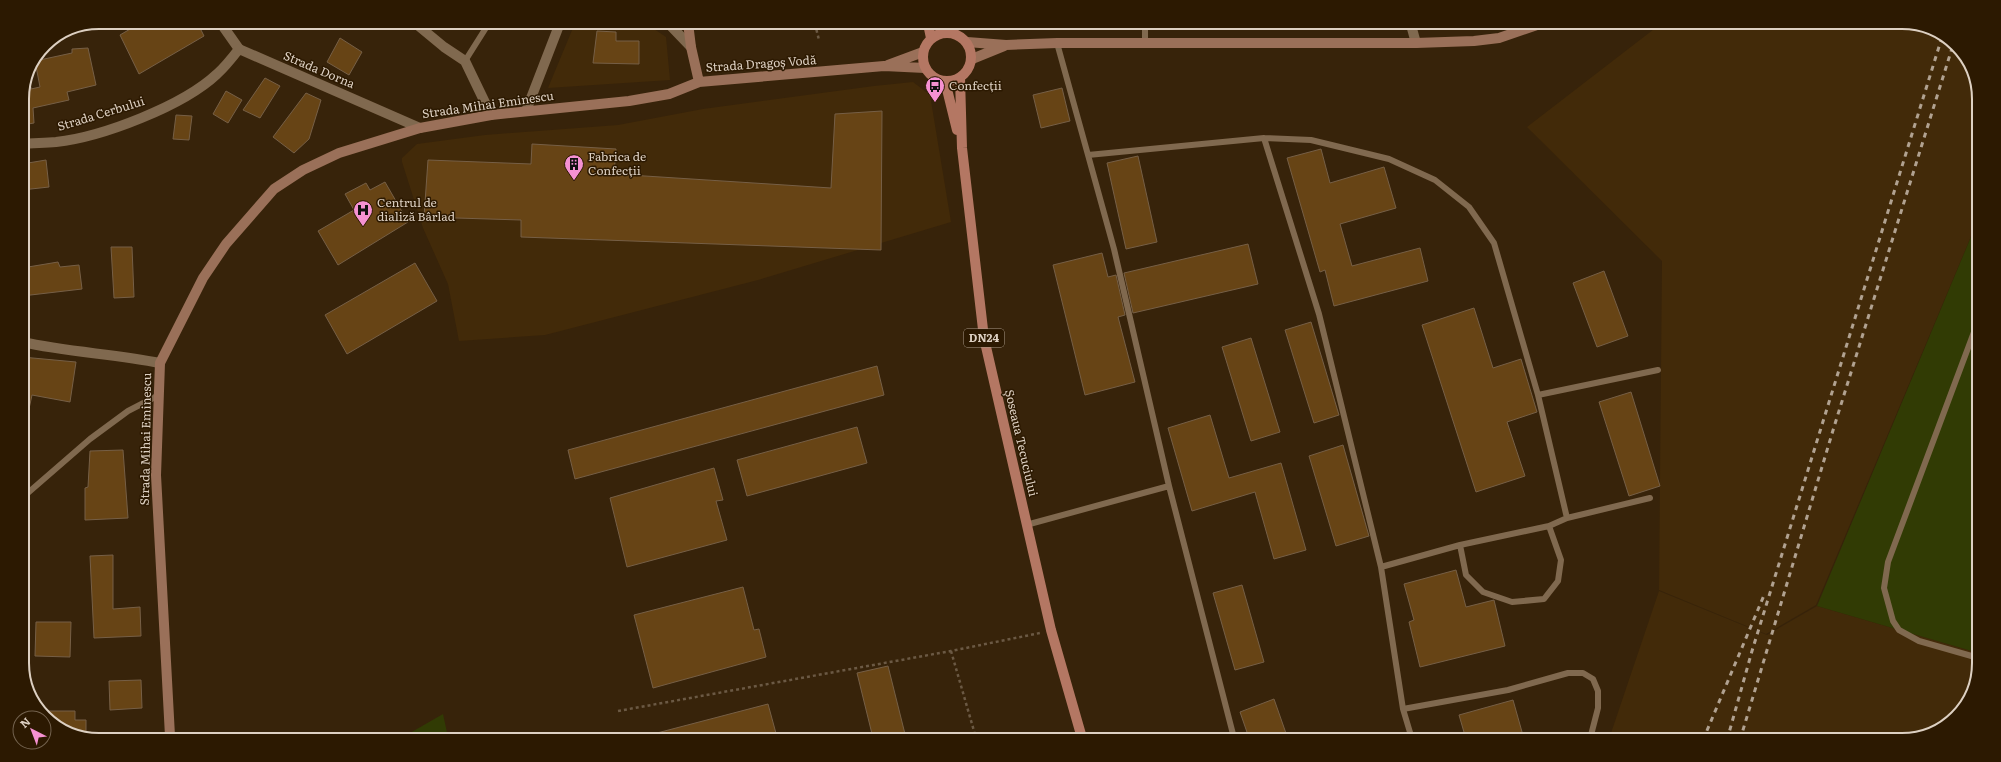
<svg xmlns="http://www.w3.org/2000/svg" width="2001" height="762" viewBox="0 0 2001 762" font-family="Literata,serif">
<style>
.built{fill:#422a09}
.green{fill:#313b04}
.building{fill:#674415;stroke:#765f46}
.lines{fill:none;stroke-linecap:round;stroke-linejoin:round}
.path{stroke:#6b5944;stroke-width:2.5;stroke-dasharray:3 3;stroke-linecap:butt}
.service{stroke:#80694f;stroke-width:6}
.minor{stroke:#80694f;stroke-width:10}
.tertiary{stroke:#80694f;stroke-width:10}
.secondary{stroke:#9a7059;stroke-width:10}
.primary{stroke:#b47763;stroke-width:10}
.rail{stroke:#b1a291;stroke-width:3;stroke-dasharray:5 5;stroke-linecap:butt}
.labels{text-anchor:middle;stroke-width:3;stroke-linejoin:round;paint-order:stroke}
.shield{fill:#2c1901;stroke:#a89988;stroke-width:1}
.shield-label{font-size:11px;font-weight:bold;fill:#ddd0c2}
.street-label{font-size:12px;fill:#ddd0c2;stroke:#2c1901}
.poi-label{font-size:12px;fill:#ddd0c2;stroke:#2c1901;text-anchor:start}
.rim{fill:none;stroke:#ddd0c2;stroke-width:2}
</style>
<rect width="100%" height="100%" fill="#37230a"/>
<path class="built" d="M575 23H645L666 37 670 80 548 88Z
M1658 26H1927L1963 52 1979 94 1978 220 1816 605 1766 634 1659 590 1662 261 1527 127Z
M913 82 930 95 951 222 758 280 545 335 459 341 448 284 423 228 402 162V158L417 144 485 135 618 125 703 109 874 86Z
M1659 591 1767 635 1817 606 1975 652V688L1949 724 1902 740 1609 739Z"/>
<path class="green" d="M1978 220 1975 652 1817 606Z
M443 714 448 737H403Z"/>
<path class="building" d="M151 22H197L204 36 139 74 120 35 137 25 139 28Z
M597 31 616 32V41H639V64L593 63Z
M340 38 362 52 349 75 327 62Z
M88 48 96 85 67 92 69 100 33 108 34 123 22 125V95L24 87H31V89L40 87 35 61 72 53V49Z
M265 78 280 86 260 118 243 110Z
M1062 88 1070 121 1041 128 1033 95Z
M226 91 242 100 228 123 213 114Z
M306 93 321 100 309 139 294 153 273 137Z
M882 111 881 250 521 237V220L424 217 428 160 531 164 532 144 616 149 614 174 831 188 835 114Z
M176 115 192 116 189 140 173 139Z
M1321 149 1330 183 1384 167 1396 208 1340 224 1352 266 1420 248 1428 281 1334 306 1325 270 1320 272 1287 158Z
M1138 156 1157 242 1126 249 1107 163Z
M46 160 49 187 22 190V164Z
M385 182 408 222 338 265 318 231 354 210 345 194 366 183 370 190Z
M1248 244 1258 284 1133 313 1124 273Z
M111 247H132L134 297 114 298Z
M1102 253 1108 277 1116 275 1125 315 1118 317 1135 382 1085 395 1053 265Z
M58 262 60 267 79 265 82 289 22 296V268Z
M415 263 437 301 347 354 325 315Z
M1604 271 1628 336 1597 347 1573 283Z
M1474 308 1493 368 1521 359 1537 412 1507 422 1525 476 1476 492 1422 325Z
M1311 322 1339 415 1314 423 1285 330Z
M1251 338 1280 432 1251 441 1222 347Z
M22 357 76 362 70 402 32 395 27 418 22 417Z
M877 366 884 395 575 479 568 450Z
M1631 392 1660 486 1629 496 1599 402Z
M1210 415 1229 478 1281 463 1306 550 1274 559 1255 492 1192 511 1168 428Z
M857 427 867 463 747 496 737 460Z
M1343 445 1369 536 1336 546 1309 456Z
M123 450 128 518 85 520V488L88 487 90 451Z
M714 468 723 500 716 501 727 540 627 567 610 498Z
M113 555V609L140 607 141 636 94 638 90 556Z
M1456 570 1466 607 1494 600 1505 646 1420 667 1409 622 1414 620 1404 584Z
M1242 585 1264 662 1235 670 1213 593Z
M743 587 754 630 759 629 766 657 653 688 634 615Z
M36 622H71L70 657 35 656Z
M888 666 906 738H873L857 673Z
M141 680 142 708 110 710 109 681Z
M1274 699 1288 739 1249 738 1240 712Z
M1513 700 1524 739H1466L1459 715Z
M768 704 777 737H658L657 733Z
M40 711H75V720H86V736H74Z"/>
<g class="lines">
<path class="path" d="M815 24 819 40
M951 651 976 738
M618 711 951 651 1040 633"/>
<path class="service" d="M1145 24V43
M1057 43 1088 155
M465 61 489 23
M1538 395 1567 518 1650 498
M1169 486 1234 738
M22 498 90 439 128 411 159 395
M1026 525 1169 486 1114 249 1088 155 1264 138
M1460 545 1549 526
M1381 567 1460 545 1466 575 1483 592 1512 602 1544 599 1558 581 1561 560 1549 526 1567 518
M1975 657 1919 641 1899 630 1893 621 1884 588 1888 562 1977 324
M1403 709 1508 690 1568 673H1583L1593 679 1598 691V708L1590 739
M1412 739 1403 709 1381 567 1319 314 1264 138 1311 140 1389 159 1435 180 1469 207 1494 243 1538 395 1658 370"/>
<path class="minor" d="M220 22 239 49
M415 23 444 47 465 61 491 115
M668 23 691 47
M1411 25 1416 43
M526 111 560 23
M22 342C68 352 114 354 160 363"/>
<path class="tertiary" d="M22 144C33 143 44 143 56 142 102 137 183 106 217 74 225 67 232 58 239 49L420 128"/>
<path class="secondary" d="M688 23 691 47 699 82
M967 42 1006 45 1057 43H1416L1474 41 1499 38 1537 25
M972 59 1004 46
M888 65 923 52
M170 736 156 475 160 363 203 278 226 244 274 189 303 170 339 153 420 128 491 115 629 101 669 94 699 82 884 66 925 68"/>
<path class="primary" d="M928 24 931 38
M923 57a24 24 0 1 1 48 0a24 24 0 1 1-48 0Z
M960 78 962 148 984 338 1051 630 1082 738
M945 81 957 130"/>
<path class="rail" d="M1703 740 1765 593
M1727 740 1752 651 1942 37
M1740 740 1834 427 1953 45"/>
</g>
<defs>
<g id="bus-pin" transform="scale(1)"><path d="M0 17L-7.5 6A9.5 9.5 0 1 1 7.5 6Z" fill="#f591d2" stroke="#2c1901"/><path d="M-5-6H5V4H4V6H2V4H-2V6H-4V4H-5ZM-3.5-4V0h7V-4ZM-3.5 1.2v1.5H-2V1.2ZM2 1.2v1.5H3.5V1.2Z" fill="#111"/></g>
<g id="building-pin" transform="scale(1)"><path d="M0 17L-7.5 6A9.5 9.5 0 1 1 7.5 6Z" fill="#f591d2" stroke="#2c1901"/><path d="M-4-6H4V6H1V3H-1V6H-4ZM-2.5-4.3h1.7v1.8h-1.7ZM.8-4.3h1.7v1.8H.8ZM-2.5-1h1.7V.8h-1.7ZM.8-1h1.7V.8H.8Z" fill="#111"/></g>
<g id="hospital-pin" transform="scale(1)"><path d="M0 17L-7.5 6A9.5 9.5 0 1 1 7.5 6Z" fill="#f591d2" stroke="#2c1901"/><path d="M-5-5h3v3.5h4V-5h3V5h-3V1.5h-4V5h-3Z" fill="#111"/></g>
</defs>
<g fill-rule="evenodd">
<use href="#bus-pin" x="935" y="86"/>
<use href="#building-pin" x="574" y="164"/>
<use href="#hospital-pin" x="363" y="210"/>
</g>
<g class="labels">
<rect class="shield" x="964" y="329" width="40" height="18" rx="3"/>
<g class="shield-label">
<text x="984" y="342">DN24</text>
</g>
<g class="street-label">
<text transform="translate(761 64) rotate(-4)" y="4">Strada Dragoș Vodă</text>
<text transform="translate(319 70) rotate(23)" y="4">Strada Dorna</text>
<text transform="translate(488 105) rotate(-8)" y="4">Strada Mihai Eminescu</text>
<text transform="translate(101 114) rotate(-17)" y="4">Strada Cerbului</text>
<text transform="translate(146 439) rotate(-89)" y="4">Strada Mihai Eminescu</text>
<text transform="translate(1021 443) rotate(77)" y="4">Șoseaua Tecuciului</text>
</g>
<g class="poi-label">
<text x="949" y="90">Confecții</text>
<text x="588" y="161">Fabrica de<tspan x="588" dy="14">Confecții</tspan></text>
<text x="377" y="207">Centrul de<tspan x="377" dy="14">dializă Bârlad</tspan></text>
</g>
</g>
<path d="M0 0H2001V762H0ZM99 29H1902A70 70 0 0 1 1972 99V663A70 70 0 0 1 1902 733H99A70 70 0 0 1 29 663V99A70 70 0 0 1 99 29Z" fill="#2c1901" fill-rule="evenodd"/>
<path class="rim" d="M99 29H1902A70 70 0 0 1 1972 99V663A70 70 0 0 1 1902 733H99A70 70 0 0 1 29 663V99A70 70 0 0 1 99 29Z"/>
<g transform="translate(32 730) rotate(318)"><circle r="19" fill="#2c1901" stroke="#73624e"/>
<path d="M0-3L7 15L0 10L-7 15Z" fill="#f591d2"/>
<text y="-6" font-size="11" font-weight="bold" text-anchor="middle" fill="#ddd0c2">N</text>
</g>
</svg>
